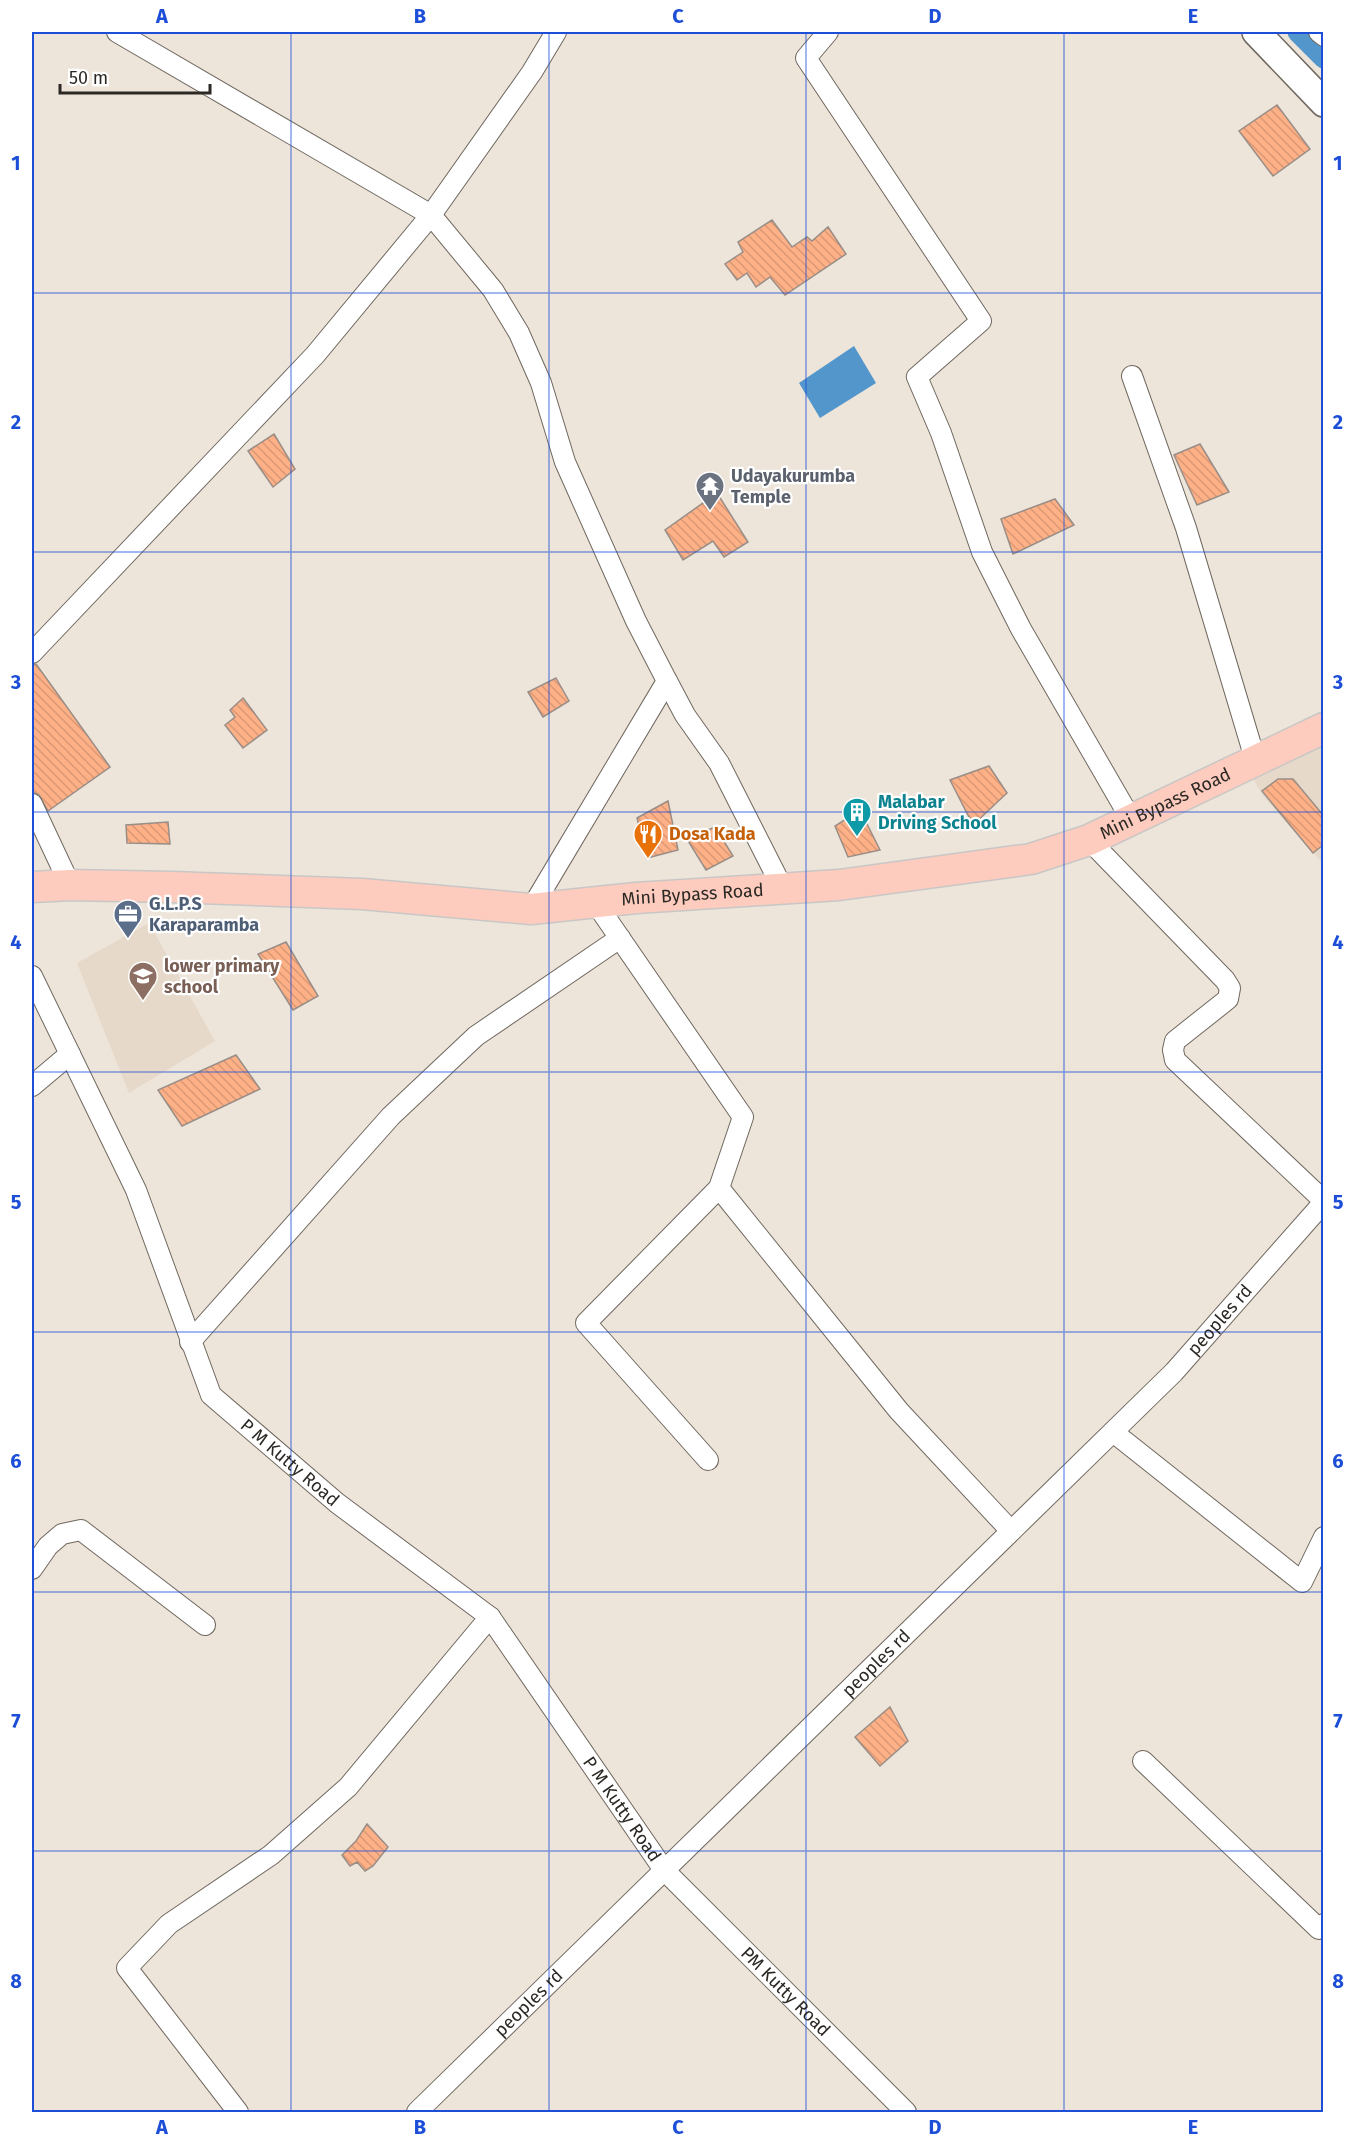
<svg xmlns="http://www.w3.org/2000/svg" width="1355" height="2144" viewBox="0 0 1355 2144" font-family="'Fira Sans',sans-serif">
<style>
.built{fill:#e6d9c9}
.water{fill:#5296cb}
.lines{fill:none;stroke-linecap:round;stroke-linejoin:round}
.canal{stroke:#5296cb;stroke-width:21}
.building{fill:url(#building-back-hatch);stroke:#998e87;stroke-width:1.5}
.street-casing{stroke:#6f685f;stroke-width:22}
.secondary-casing{stroke:#6f685f;stroke-width:30}
.primary-casing{stroke:#c8c7c6;stroke-width:33}
.street{stroke:#fff;stroke-width:20}
.secondary{stroke:#fff;stroke-width:27}
.primary{stroke:#fdccbe;stroke-width:30}
.grid{fill:none;stroke:#1d4ed8;stroke-width:1.5;stroke-opacity:0.55}
.labels{text-anchor:middle;stroke-width:4.5;stroke-linejoin:round;paint-order:stroke}
.worship-label{font-size:18px;font-weight:bold;fill:#5b616d;stroke:#fff;text-anchor:start}
.culture-label{font-size:18px;font-weight:bold;fill:#0d838f;stroke:#fff;text-anchor:start}
.street-label{font-size:18px;fill:#2c2925;stroke:#fff}
.food-label{font-size:18px;font-weight:bold;fill:#c56008;stroke:#fff;text-anchor:start}
.service-label{font-size:18px;font-weight:bold;fill:#4e5e75;stroke:#fff;text-anchor:start}
.education-label{font-size:18px;font-weight:bold;fill:#785e54;stroke:#fff;text-anchor:start}
.neatline{fill:none;stroke:#1d4ed8;stroke-width:2}
.grid-label{font-size:20px;text-anchor:middle;font-weight:bold;fill:#1d4ed8}
</style>
<defs>
<pattern id="building-back-hatch" width="6" height="6" patternUnits="userSpaceOnUse" patternTransform="scale(1.5)"><rect width="6" height="6" fill="#feb187"/><path d="M-1 5l2 2M0 0l6 6M5-1l2 2" fill="none" stroke="#da9874"/></pattern>
</defs>
<rect width="100%" height="100%" fill="#ede4da"/>
<path class="built" d="M1323 740V864L1263 796 1252 777Z
M149 923 215 1041 129 1093 77 963Z"/>
<path class="water" d="M854 346 876 383 820 418 799 383Z"/>
<g class="lines">
<path class="canal" d="M1298 32 1324 58"/>
</g>
<path class="building" d="M1277 105 1310 149 1273 176 1239 131Z
M772 220 792 247 807 237 812 241 828 227 846 254 785 295 770 277 756 287 747 273 737 280 725 264 743 252 738 242Z
M274 434 295 469 273 487 248 451Z
M1200 444 1229 492 1197 505 1174 455Z
M717 493 748 542 724 557 713 541 683 560 665 530Z
M1055 499 1074 525 1013 554 1001 519Z
M36 664 110 767 48 811 39 795 32 792V665Z
M556 678 569 701 543 717 528 692Z
M243 698 267 730 243 748 225 725 235 717 230 710Z
M989 766 1007 793 973 825 950 780Z
M1278 779H1293L1323 815V845L1313 853 1262 791Z
M668 801 678 850 647 858 637 818Z
M860 810 880 850 848 857 835 826Z
M168 822 170 844 127 843 126 825Z
M715 827 733 856 706 870 687 839Z
M286 942 318 996 293 1010 258 954Z
M236 1055 260 1089 182 1126 158 1090Z
M890 1707 908 1741 880 1766 855 1737Z
M367 1824 388 1847 373 1866 365 1871 357 1862 350 1866 342 1855 356 1841Z"/>
<g class="lines">
<g class="street-casing">
<g id="street">
<path d="M117 32 431 215 532 72 556 32"/>
<path d="M828 32 806 58 981 321 917 377 941 433 982 552 1021 629 1132 821"/>
<path d="M1319 32 1324 36"/>
<path d="M1132 376 1186 528 1256 762"/>
<path d="M32 653 315 355 431 215 493 290 519 333 541 383 565 462 636 621 667 681 531 909"/>
<path d="M667 681 685 715 719 763 783 889"/>
<path d="M32 804 70 885"/>
<path d="M1089 840 1225 980 1230 988 1228 999 1175 1041 1173 1050 1175 1060 1324 1201"/>
<path d="M595 902 743 1117 719 1188 586 1323 708 1460"/>
<path id="s1" d="M32 976 136 1190 211 1395 337 1503 490 1617 664 1870 906 2112"/>
<path d="M32 1086 70 1054"/>
<path d="M719 1188 899 1411 1011 1531"/>
<path d="M190 1342 391 1116 476 1036 620 938"/>
<path d="M1113 1432 1302 1582 1324 1537"/>
<path d="M32 1569 48 1546 62 1534 81 1530 205 1625"/>
<path d="M1143 1761 1319 1929 1324 1924"/>
<path d="M238 2112 127 1968 169 1924 271 1855 348 1787 490 1617"/>
<path id="s2" d="M417 2112 1174 1372 1324 1202"/>
</g>
</g>
<g class="secondary-casing">
<path id="secondary" d="M1256 32 1324 103"/>
</g>
<g class="primary-casing">
<g id="primary">
<path id="s3" d="M32 887 70 885 171 887 362 894 531 909 636 898 839 885 1031 859 1089 840 1324 728"/>
</g>
</g>
<use href="#street" class="street"/>
<use href="#secondary" class="secondary"/>
<use href="#primary" class="primary"/>
</g>
<path class="grid" d="M291 32V2112M549 32V2112M806 32V2112M1064 32V2112M32 293H1324M32 552H1324M32 812H1324M32 1072H1324M32 1332H1324M32 1592H1324M32 1851H1324"/>
<defs>
<g id="temple-pin" transform="scale(1.5)"><path d="M0 17L-7.5 6A9.5 9.5 0 1 1 7.5 6Z" fill="#6b7280" stroke="#fff"/><path d="M0-6L5-2H3V0L6.5 2.5H4V6H1.5V3h-3V6H-4V2.5H-6.5L-3 0V-2H-5Z" fill="#fff"/></g>
<g id="building-pin" transform="scale(1.5)"><path d="M0 17L-7.5 6A9.5 9.5 0 1 1 7.5 6Z" fill="#0f9aa8" stroke="#fff"/><path d="M-4-6H4V6H1V3H-1V6H-4ZM-2.5-4.3h1.7v1.8h-1.7ZM.8-4.3h1.7v1.8H.8ZM-2.5-1h1.7V.8h-1.7ZM.8-1h1.7V.8H.8Z" fill="#fff"/></g>
<g id="restaurant-pin" transform="scale(1.5)"><path d="M0 17L-7.5 6A9.5 9.5 0 1 1 7.5 6Z" fill="#e8710a" stroke="#fff"/><path d="M-5-6h1v4h1v-4h1v4h1v-4h1v5L-1.5 .5V6h-2V.5L-5-1ZM5-6V6H3V1.5H1.5Q1.5-4 5-6Z" fill="#fff"/></g>
<g id="office-pin" transform="scale(1.5)"><path d="M0 17L-7.5 6A9.5 9.5 0 1 1 7.5 6Z" fill="#5c6f8a" stroke="#fff"/><path d="M-6-3h4V-5.5h4V-3h4V5H-6ZM-1-4.5V-3h2v-1.5ZM-6 0V1H6V0Z" fill="#fff"/></g>
<g id="school-pin" transform="scale(1.5)"><path d="M0 17L-7.5 6A9.5 9.5 0 1 1 7.5 6Z" fill="#8d6e63" stroke="#fff"/><path d="M0-5L7-2L0 1L-7-2ZM-4 1L0 2.5L4 1V4Q0 6-4 4Z" fill="#fff"/></g>
</defs>
<g fill-rule="evenodd">
<use href="#temple-pin" x="710" y="486"/>
<use href="#building-pin" x="857" y="812"/>
<use href="#restaurant-pin" x="648" y="834"/>
<use href="#office-pin" x="128" y="914"/>
<use href="#school-pin" x="143" y="976"/>
</g>
<g class="labels">
<g class="worship-label">
<text x="731" y="482">Udayakurumba<tspan x="731" dy="21">Temple</tspan></text>
</g>
<g class="culture-label">
<text x="878" y="808">Malabar<tspan x="878" dy="21">Driving School</tspan></text>
</g>
<g class="street-label">
<text dy="6" stroke="none"><textPath href="#s3" startOffset="1148">Mini Bypass Road</textPath></text>
<text dy="6" stroke="none"><textPath href="#s3" startOffset="662">Mini Bypass Road</textPath></text>
<text dy="6" stroke="none"><textPath href="#s2" startOffset="1128">peoples rd</textPath></text>
<text dy="6" stroke="none"><textPath href="#s1" startOffset="560">P M Kutty Road</textPath></text>
<text dy="6" stroke="none"><textPath href="#s2" startOffset="642">peoples rd</textPath></text>
<text dy="6" stroke="none"><textPath href="#s1" startOffset="1046">P M Kutty Road</textPath></text>
<text dy="6" stroke="none"><textPath href="#s1" startOffset="1292">PM Kutty Road</textPath></text>
<text dy="6" stroke="none"><textPath href="#s2" startOffset="156">peoples rd</textPath></text>
</g>
<g class="food-label">
<text x="669" y="840">Dosa Kada</text>
</g>
<g class="service-label">
<text x="149" y="910">G.L.P.S<tspan x="149" dy="21">Karaparamba</tspan></text>
</g>
<g class="education-label">
<text x="164" y="972">lower primary<tspan x="164" dy="21">school</tspan></text>
</g>
</g>
<rect width="1355" height="2144" fill="none" stroke="#ffffff" stroke-width="66"/>
<path d="M60 84v9h150v-9" fill="none" stroke="#2c2925" stroke-width="3"/>
<text x="69" y="84" font-size="18" fill="#2c2925" stroke="#ffffff" stroke-width="4.5" paint-order="stroke">50 m</text>
<rect x="33" y="33" width="1289" height="2078" class="neatline"/>
<g class="grid-label">
<text x="162" y="23">A</text>
<text x="420" y="23">B</text>
<text x="678" y="23">C</text>
<text x="935" y="23">D</text>
<text x="1193" y="23">E</text>
<text x="16" y="170">1</text>
<text x="1338" y="170">1</text>
<text x="16" y="429">2</text>
<text x="1338" y="429">2</text>
<text x="16" y="689">3</text>
<text x="1338" y="689">3</text>
<text x="16" y="949">4</text>
<text x="1338" y="949">4</text>
<text x="16" y="1209">5</text>
<text x="1338" y="1209">5</text>
<text x="16" y="1468">6</text>
<text x="1338" y="1468">6</text>
<text x="16" y="1728">7</text>
<text x="1338" y="1728">7</text>
<text x="16" y="1988">8</text>
<text x="1338" y="1988">8</text>
<text x="162" y="2134">A</text>
<text x="420" y="2134">B</text>
<text x="678" y="2134">C</text>
<text x="935" y="2134">D</text>
<text x="1193" y="2134">E</text>
</g>
</svg>
